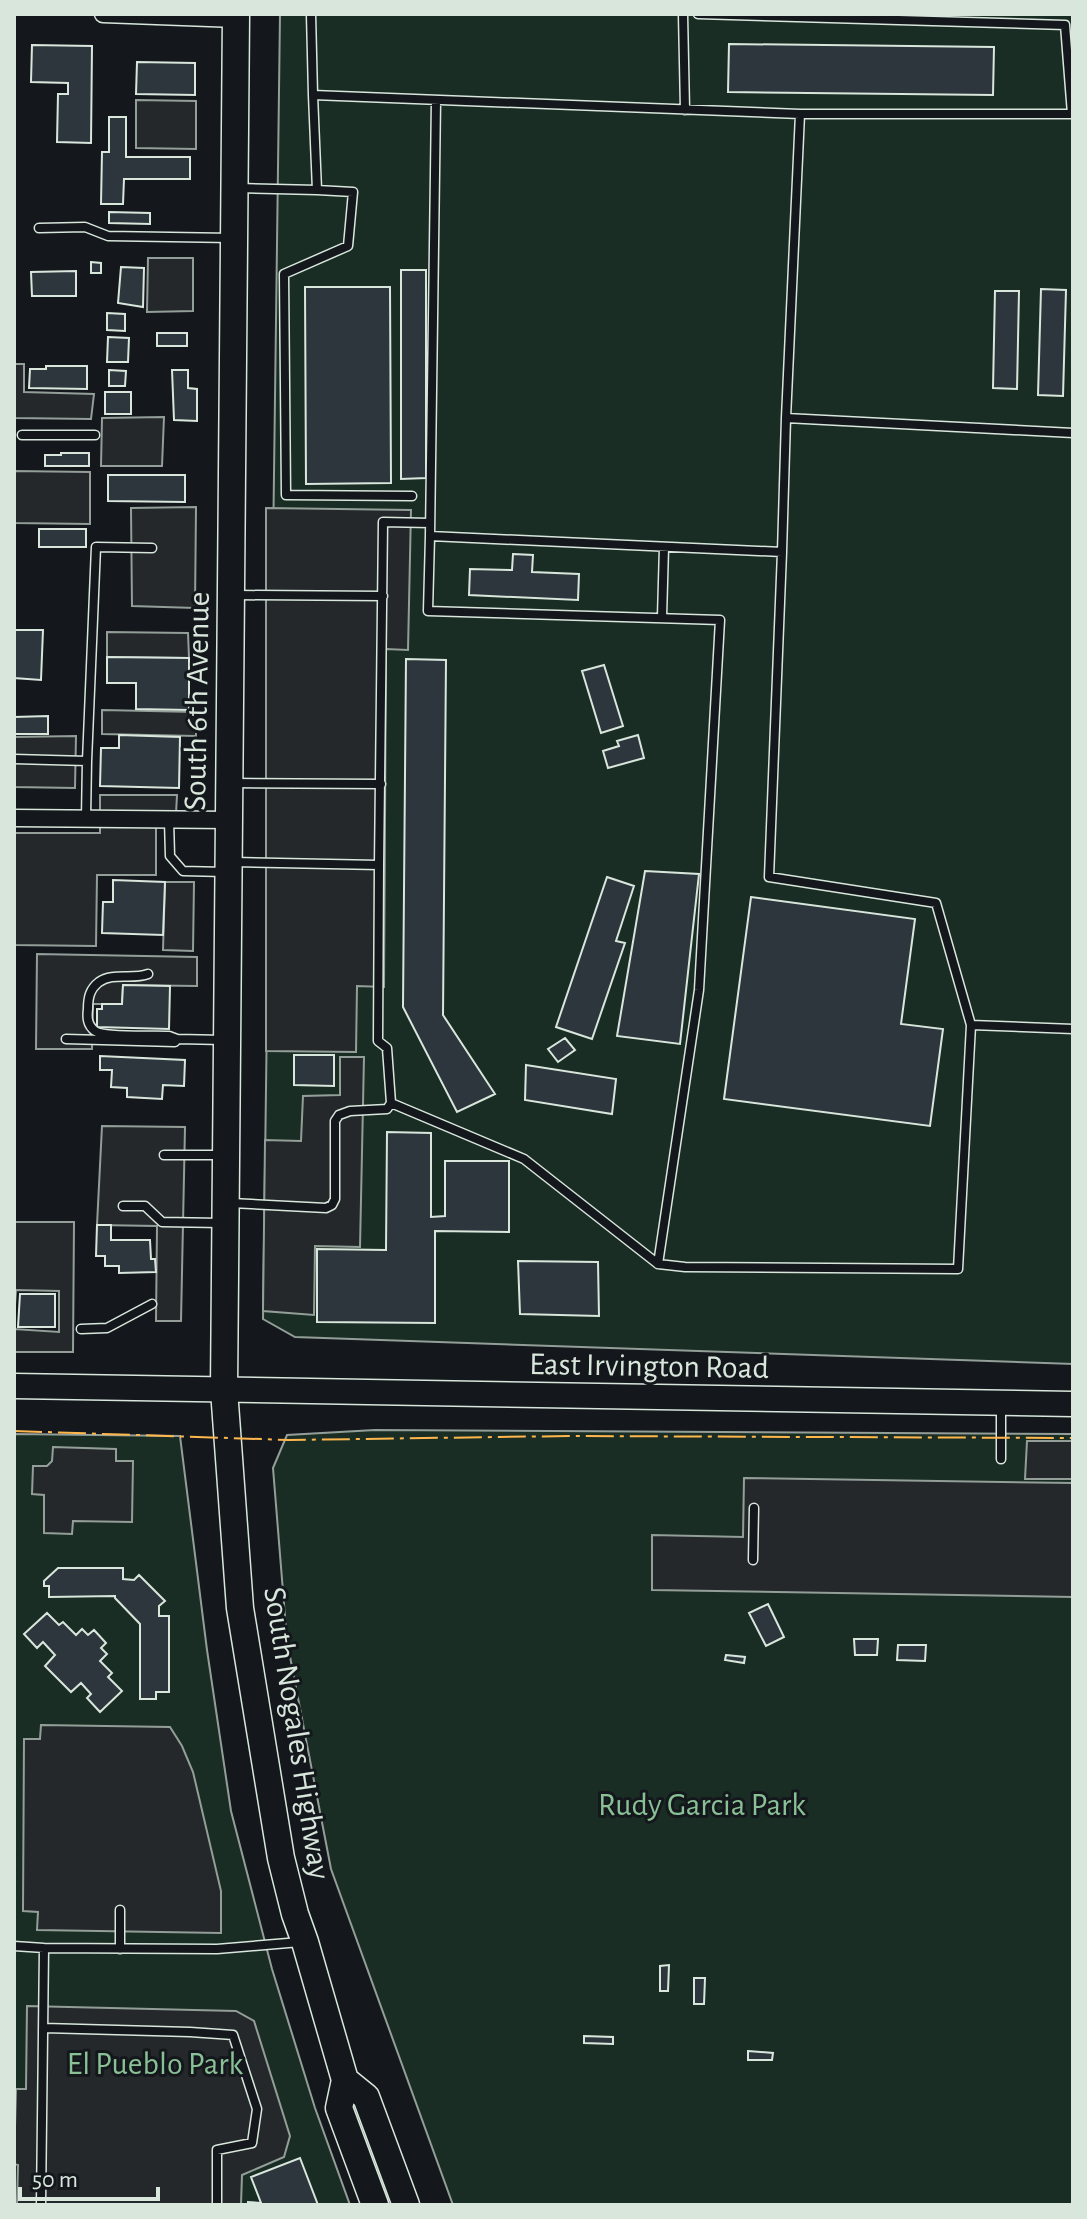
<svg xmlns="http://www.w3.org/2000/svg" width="1087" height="2219" viewBox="0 0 1087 2219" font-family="'Alegreya Sans',sans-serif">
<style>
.green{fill:#1a2d24;stroke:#939e99;stroke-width:2}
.parking{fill:#24282b;stroke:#939e99;stroke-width:2}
.building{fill:#2c363c;stroke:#d8e6dc;stroke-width:2}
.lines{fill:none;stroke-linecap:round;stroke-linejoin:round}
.lane-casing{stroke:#d8e6dc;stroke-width:11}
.street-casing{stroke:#d8e6dc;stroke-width:19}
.secondary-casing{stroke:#d8e6dc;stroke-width:27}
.primary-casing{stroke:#d8e6dc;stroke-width:29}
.lane{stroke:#14181c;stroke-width:8}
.street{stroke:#14181c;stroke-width:16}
.secondary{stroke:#14181c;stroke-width:24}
.primary{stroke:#14181c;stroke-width:26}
.power{stroke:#ffb74d;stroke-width:2;stroke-dasharray:28 6 4 6;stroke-linecap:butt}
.labels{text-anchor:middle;stroke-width:6;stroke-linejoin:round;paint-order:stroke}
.street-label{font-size:32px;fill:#d8e6dc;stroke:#14181c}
.park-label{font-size:32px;fill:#8ac095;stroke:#14181c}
</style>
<rect width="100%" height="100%" fill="#14181c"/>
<path class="green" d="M280 14H1073V1364L295 1337 263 1319Z
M375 1430 1073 1434V2205H453L331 1869 287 1641 273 1468 287 1435Z
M14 1434 180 1436 207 1650 231 1811 272 1969 315 2108 350 2205H14Z"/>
<path class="parking" d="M136 100 196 101V149L136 148Z
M148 258H193V311L147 312Z
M14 364H24V392L94 394 91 419 14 418Z
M164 417 162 466H101L102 418Z
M14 471 90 472V524L14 523Z
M196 507 195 608 132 606 131 508Z
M266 508 411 510 408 650 386 649 384 987 357 986 356 1052 266 1051Z
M107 632 188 633 189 658 107 657Z
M102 710 196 712V736L102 734Z
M76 736 75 788 14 787V737Z
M100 795H177L176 814H156V875H97L96 946 14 945V833H100Z
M165 882H194L193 951 163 950Z
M37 954 197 957V986L123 985 122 1004H93L92 1049H36Z
M340 1057H364L360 1247 315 1246 314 1315 263 1311 265 1140 301 1141 303 1096 340 1095Z
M102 1126 185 1127 181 1321H156L157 1226 97 1225Z
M14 1222H74L73 1352H14V1329L59 1332V1291L16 1290 14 1319Z
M1027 1441H1073V1479H1025Z
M53 1447 116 1449V1461H133L132 1522 73 1521 72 1534 44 1533V1495L32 1494 33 1466H47L52 1461Z
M744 1478 1073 1483V1597L652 1590V1535L743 1537Z
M41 1725 170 1727 182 1746 193 1772 221 1891V1933L37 1930 38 1912 23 1911 24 1739H40Z
M27 2006 236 2011 254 2021 290 2136 284 2157 242 2175 241 2205H17L18 2165 14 2164 16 2089H26Z"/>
<path class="building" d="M729 44 994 47 993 95 728 92Z
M32 45 92 46 91 143 57 142 58 94H68V83L31 82Z
M137 62 195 63V95L136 94Z
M109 117H126V157H190V179H124L123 204H101L102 152H109Z
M109 212 150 213V224L109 223Z
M91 262 101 263V273H91Z
M121 267 144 268 143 307 118 303Z
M401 270H426V478L401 479Z
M76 271V296H32L31 272Z
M305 287H390L391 483 306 484Z
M1041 289 1066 290 1063 396 1038 395Z
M995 291H1019L1017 389 993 388Z
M107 313 125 314V331L107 330Z
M157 333H187V346H157Z
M108 337 129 338 128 362H107Z
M46 366H87V389L29 388 30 369H46Z
M109 370 126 371 125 386H109Z
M172 370H188V388L197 389V421L174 420Z
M105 392H131V414H105Z
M61 453H89V466H45V455H61Z
M108 475H185V502L108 501Z
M39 529H86V547H39Z
M513 554 533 555 532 572 579 574 578 600 469 595 470 569 512 570Z
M14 630H43L41 680 14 678Z
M107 657 189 658V710L136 709V683H107Z
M406 659 446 660 443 1015 495 1094 457 1112 403 1007Z
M604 665 623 726 601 733 582 671Z
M48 716V734H14V717Z
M119 735 180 737 179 788 100 786 101 748H119Z
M638 735 644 758 608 768 603 751 619 746 617 741Z
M645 871 699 874 680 1044 617 1036Z
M607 877 634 886 616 941 625 943 592 1039 556 1027Z
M113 880 165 882 163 935 102 933 103 902H113Z
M751 897 915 919 901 1024 943 1029 930 1126 724 1099Z
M123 985 170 986 169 1029 97 1027V1009H102V1004H122Z
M565 1038 575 1050 558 1062 548 1049Z
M294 1055H334V1086L294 1085Z
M100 1056 185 1060 184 1086 163 1085 162 1099 127 1097V1088L111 1087 112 1070H100Z
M526 1065 616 1079 612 1114 525 1100Z
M387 1132 431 1133V1217L445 1216V1161H509V1232L435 1231V1323L317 1322V1249L386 1250Z
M97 1225H111V1240H150L151 1259H155L156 1272 119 1273V1266H105V1256H96Z
M518 1261 598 1262 599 1316 520 1314Z
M20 1294H55V1327H18Z
M58 1568H123V1579L134 1580 139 1575 165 1601 159 1606V1616H169V1692H156V1699H140V1624L115 1598V1596L49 1597V1586H44V1581Z
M768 1604 784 1637 766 1646 749 1613Z
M47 1613 59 1625 63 1622 76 1635 82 1629 88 1635 94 1630 106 1643 101 1648 107 1654 100 1661 112 1673 108 1677 122 1691 100 1712 87 1698 91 1694 81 1683 71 1692 45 1666 55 1655 43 1642 37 1648 24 1634Z
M854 1639H878L877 1655H855Z
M898 1645H926L925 1661 897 1660Z
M726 1655 745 1657 744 1663 725 1660Z
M669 1965 668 1991H660V1966Z
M694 1978H705L704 2004H694Z
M584 2036 613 2037V2044L584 2043Z
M748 2051 773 2053 772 2060H748Z
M300 2158 318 2205H248V2202L261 2203 251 2177Z"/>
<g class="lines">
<g class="lane-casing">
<path id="lane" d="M311 14 313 95 800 114
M683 14 685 110
M698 14 1065 25 1072 114
M436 100 430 536 782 552 786 418
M1073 114H800L786 418 1073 433
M239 188 317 190 313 95
M317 190 353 192 348 246 284 274 286 495 412 496
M39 228 85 227 108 236 232 238
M22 435H95
M430 536 428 611 720 620 699 990 658 1264 685 1267 958 1269 971 1025 1073 1029
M782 552 769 877 936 903 971 1025
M236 595 383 596
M662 617 664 547
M14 759 87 761
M234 783 381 784
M86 818 87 761 96 547 152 548
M169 820 170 856 183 871 225 872
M234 862 379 865 383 522 430 523
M148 974C132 980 113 972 99 982 90 989 88 997 88 1009 87 1017 87 1025 95 1031 105 1038 154 1035 169 1036L177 1039
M66 1039 175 1042 177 1039 224 1040
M391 1103 524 1159 658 1264
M164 1155H223
M231 1203 326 1208 332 1205 335 1199V1121L339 1115 350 1111 387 1109 391 1103 387 1048 378 1041 379 865
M123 1206H145L162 1222 221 1223
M81 1329 107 1328 152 1304
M1001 1407V1459
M753 1560 754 1508
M120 1910V1949
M14 1946 44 1948 217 1949 300 1942
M44 2028 190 2032 233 2035 257 2109 252 2143 217 2150V2205
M41 2205 44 1948"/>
</g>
<g class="street-casing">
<path id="street" d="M103 14 236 19
M14 818 229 820"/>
</g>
<g class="secondary-casing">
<path id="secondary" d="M14 1386 1073 1404"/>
</g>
<g class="primary-casing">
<path id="primary" d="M236 14 224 1390 240 1608 281 1858 295 1914 305 1942 345 2080 339 2108 375 2205
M345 2080 366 2097 406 2205"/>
</g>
<use href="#lane" class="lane"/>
<use href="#street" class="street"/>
<use href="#secondary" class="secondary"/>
<use href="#primary" class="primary"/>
<path class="power" d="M14 1431 289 1440 569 1436 1073 1438"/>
</g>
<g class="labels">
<g class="street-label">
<text transform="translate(196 701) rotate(-89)" y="11">South 6th Avenue</text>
<text transform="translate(649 1365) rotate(1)" y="11">East Irvington Road</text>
<text transform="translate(298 1733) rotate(81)" y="11">South Nogales Highway</text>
</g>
<g class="park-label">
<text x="702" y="1815">Rudy Garcia Park</text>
<text x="155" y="2074">El Pueblo Park</text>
</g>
</g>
<rect width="1087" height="2219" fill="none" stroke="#d8e6dc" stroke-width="32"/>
<path d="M20 2187v12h138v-12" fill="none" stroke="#d8e6dc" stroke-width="4"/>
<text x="32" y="2187" font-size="24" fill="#d8e6dc" stroke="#14181c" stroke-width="6" paint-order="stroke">50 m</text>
</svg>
